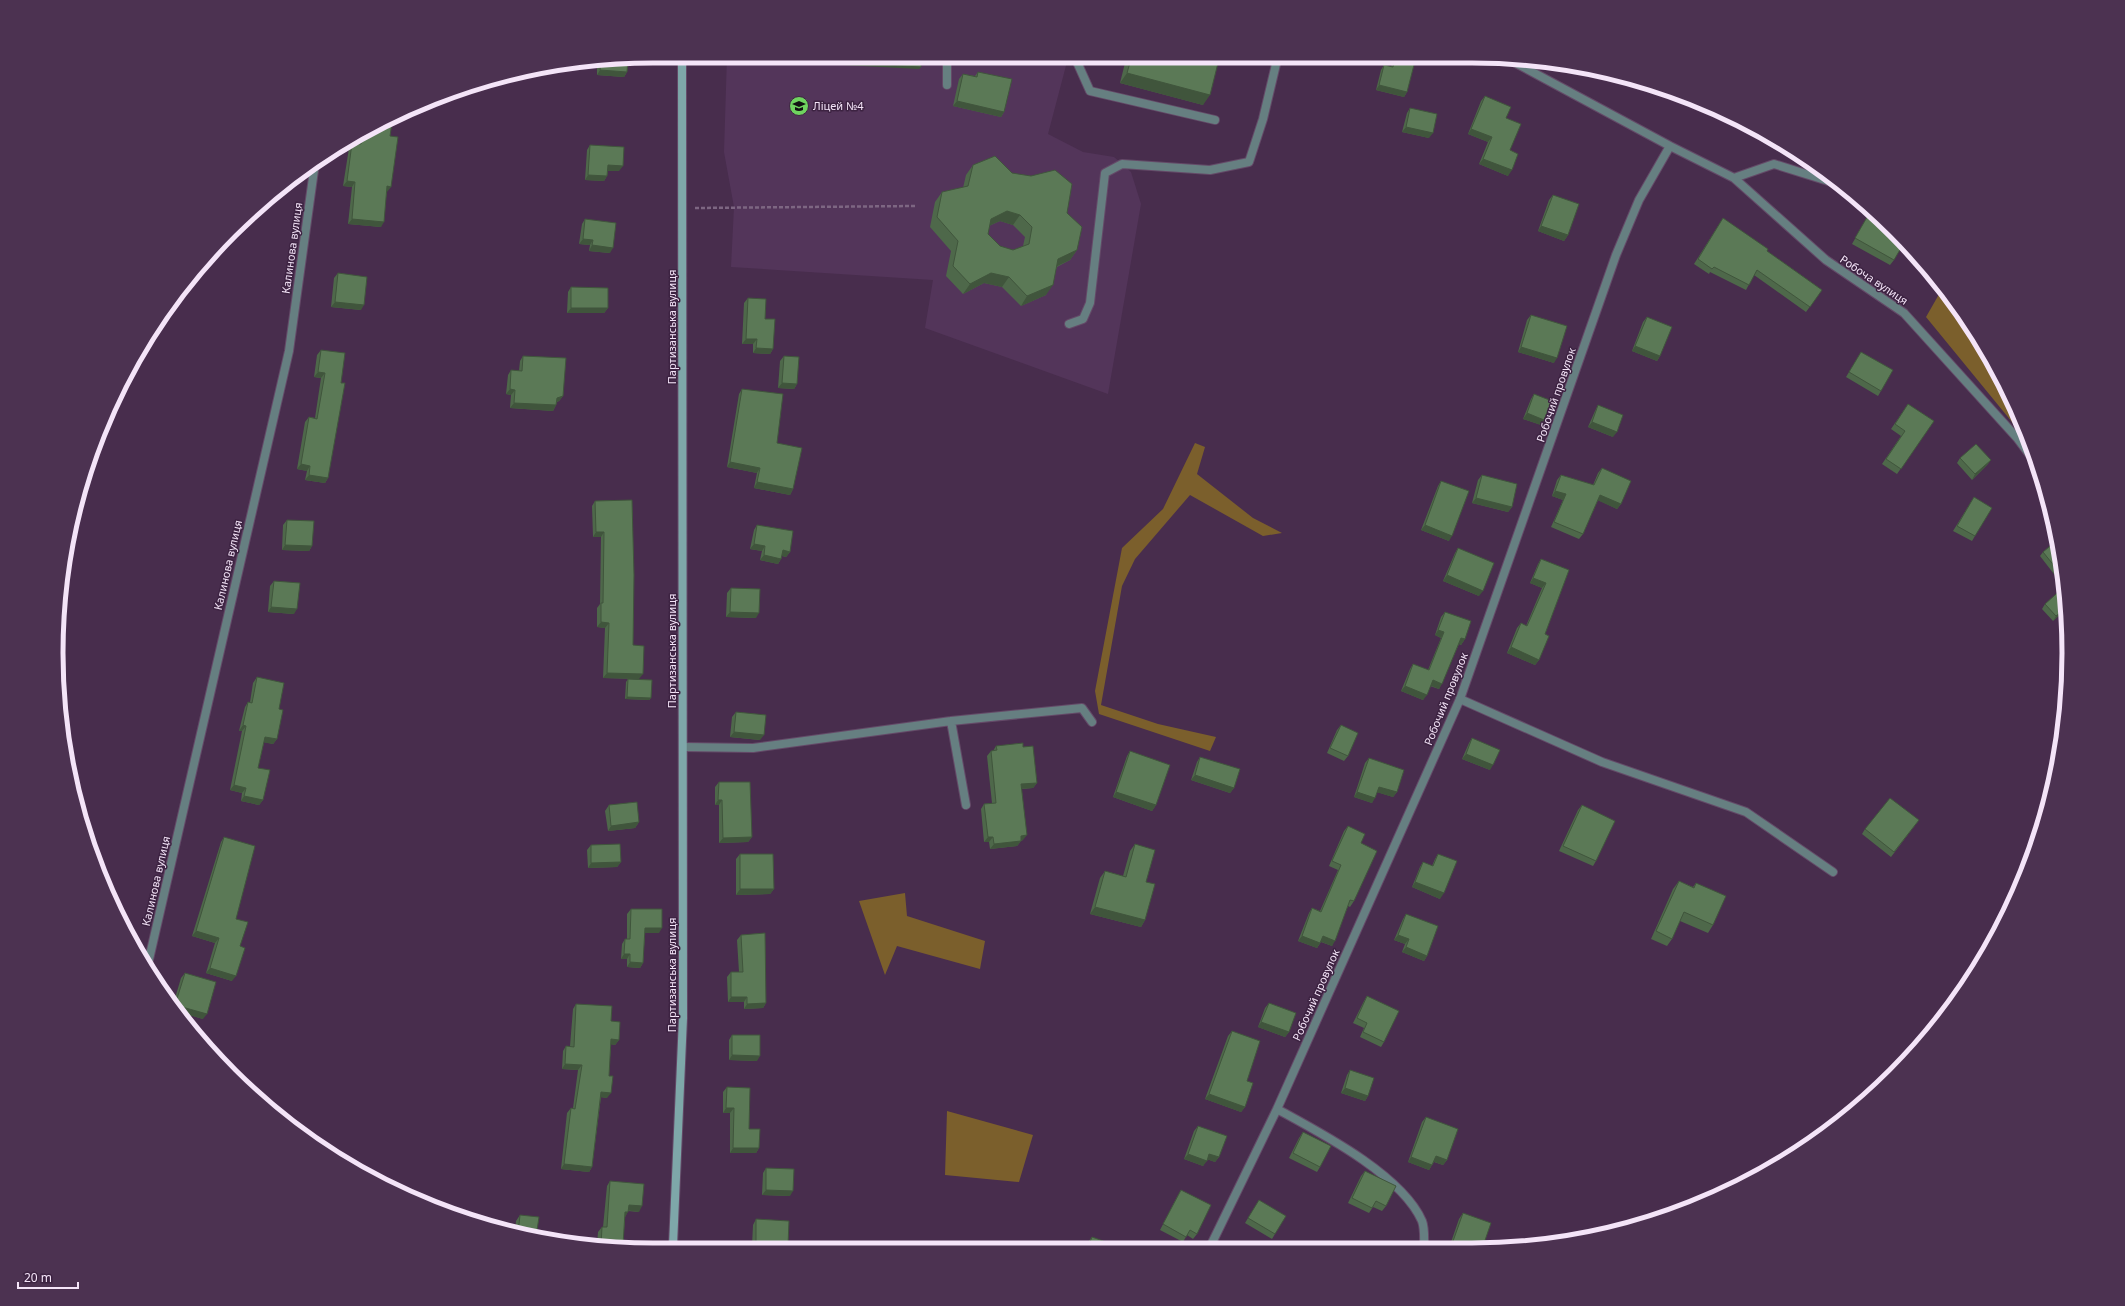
<svg xmlns="http://www.w3.org/2000/svg" width="2125" height="1306" viewBox="0 0 2125 1306" font-family="'Noto Sans',sans-serif">
<style>
.built{fill:#53355a}
.green{fill:#7b5f2c}
.lines{fill:none;stroke-linecap:round;stroke-linejoin:round}
.service-casing{stroke:#644a68;stroke-width:10}
.minor-casing{stroke:#644a68;stroke-width:10}
.secondary-casing{stroke:#644a68;stroke-width:10}
.path{stroke:#7d6682;stroke-width:2.5;stroke-dasharray:4 2;stroke-linecap:butt}
.service{stroke:#667f81;stroke-width:8}
.minor{stroke:#667f81;stroke-width:8}
.secondary{stroke:#7ea7a9;stroke-width:8}
.wall{fill:#4e684a;fill-rule:evenodd}
.shaded-wall{fill:#40553c}
.building{fill:#5b7956;stroke:#40553c;fill-rule:evenodd}
.labels{text-anchor:middle;stroke-width:3;stroke-linejoin:round;paint-order:stroke}
.poi-label{font-size:11px;fill:#f4e4f8;stroke:#3d2342;text-anchor:start}
.street-label{font-size:11px;fill:#f4e4f8;stroke:#3d2342}
.rim{fill:none;stroke:#f4e4f8;stroke-width:5}
</style>
<rect width="100%" height="100%" fill="#482d4d"/>
<path class="built" d="M727 56 1068 58 1048 134 1083 152 1114 157 1131 172 1141 204 1108 394 925 328 933 280 731 267 734 207 724 152Z"/>
<path class="green" d="M1942 289 1989 354 2030 444 1926 317Z
M1195 443 1205 447 1197 474 1253 518 1282 533 1263 536 1190 495 1135 559 1122 586 1101 705 1158 724 1216 737 1210 751 1099 714 1095 691 1122 548 1163 509Z
M905 893 907 916 985 941 980 969 897 946 885 975 859 901Z
M947 1111 1033 1135 1019 1182 945 1175Z"/>
<g class="lines">
<g class="service-casing">
<path id="service" d="M947 58V85
M1078 58 1077 62 1090 91 1215 120
M1069 324 1083 319 1090 303 1105 173 1122 164 1210 170 1249 162 1263 119 1277 60
M1460 699 1602 762 1746 812 1833 872
M951 721 966 805
M683 747 753 748 951 721 1082 708 1092 722"/>
</g>
<g class="minor-casing">
<path id="minor" d="M1512 61 1670 146 1734 178 1826 260 1904 313 2018 439 2038 466
M1734 178 1774 164 1841 185
M147 968 289 351 315 163
M1277 1109C1321 1133 1402 1175 1422 1221 1425 1229 1424 1240 1424 1248
M1210 1247 1277 1109 1460 699 1616 255 1639 200 1670 146"/>
</g>
<g class="secondary-casing">
<path id="secondary" d="M673 1245 683 1018 682 56"/>
</g>
<path class="path" d="M695 208 915 206"/>
<use href="#service" class="service"/>
<use href="#minor" class="minor"/>
<use href="#secondary" class="secondary"/>
</g>
<path class="wall" d="M628 58 627 72 624 77 597 75V65L562 64Z
M1126 59H1219L1203 105 1120 83Z
M1393 60H1414L1407 92 1404 97 1376 90 1381 70 1384 65 1391 67Z
M978 72 1004 112 1001 117 953 106 959 79 963 74 975 76Z
M1485 96 1506 118 1510 150 1508 176 1479 164 1488 142 1468 134 1481 101Z
M1410 108 1429 138 1402 132 1407 113Z
M389 118 390 136 387 192 381 227 348 224 352 187 343 186 349 148 352 143 358 144 359 136Z
M590 145 619 171H608L607 176 604 181 585 180 587 150Z
M973 165 1012 173 1067 213 1077 250 1070 260 1057 267 1046 295 1021 306 1002 287 984 283 963 294 946 276 951 251 930 227 935 202 942 192 963 188 966 175ZM1000 221 1013 225 1025 237 1023 246 1013 250 1000 246 988 234 989 226Z
M1553 195 1568 235 1564 241 1538 231 1549 200Z
M1870 212 1887 232 1894 260 1890 265 1852 244Z
M1723 218 1767 251 1822 290 1806 312 1754 275 1746 290 1710 272 1709 274 1694 264Z
M585 219 610 253 589 251 590 245 579 244 582 224Z
M338 273 361 310 331 307 334 278Z
M571 287 608 308 604 313H567L568 292Z
M748 298 765 319 773 349 770 354 753 353V344H742L744 303Z
M1531 315 1554 363 1518 352 1527 320Z
M1647 317 1660 356 1657 361 1632 351 1643 322Z
M321 350 341 383 328 478 325 483 305 480 307 471 297 469 305 422 309 417 315 418 321 378 314 377 317 355Z
M1861 352 1881 391 1878 396 1846 377Z
M523 356 563 396 559 401 557 402 556 405 553 411 510 408 511 395 506 394 508 375 511 370 519 371 520 361Z
M784 356 797 384 794 389 778 388 780 361Z
M742 389 777 443 793 489 790 495 754 488 757 473 727 467 739 394Z
M1534 394 1544 420 1541 425 1523 419 1531 399Z
M1908 404 1934 421 1897 474 1882 464 1901 436 1891 429Z
M1598 405 1613 437 1588 427 1595 411Z
M1960 458 1991 460 1987 465 1972 480 1957 463Z
M1602 468 1621 504 1617 509 1598 500 1583 534 1579 539 1551 527 1563 500 1552 496 1557 480 1561 475 1593 485 1598 473Z
M1482 475 1512 507 1508 512 1472 503 1478 480Z
M1441 481 1449 541 1421 530 1438 486Z
M1974 497 1975 536 1972 541 1953 531Z
M632 500 633 645 639 679 603 678 605 628 597 627V608L600 604 601 537H593L592 506 595 501Z
M287 520 312 546 309 551 282 550 283 525Z
M757 525 790 552 786 557 782 556 781 559 778 564 760 560 762 551 750 549 754 530Z
M1458 548 1479 596 1443 581 1455 553Z
M2043 552 2064 575V587L2040 556Z
M1541 559 1569 570 1545 634 1539 660 1535 665 1507 653 1517 628 1521 623 1526 626 1542 588 1530 583 1538 564Z
M274 581 294 614 268 612 270 586Z
M731 588 756 618 726 617 727 593Z
M2045 604 2065 610 2053 621 2042 609Z
M1445 612 1465 639 1461 645 1459 644 1439 689 1430 686 1423 700 1401 691 1410 669 1413 664 1428 670 1441 638 1435 635 1441 617Z
M257 677 279 709 277 739 273 744 264 742 258 768 263 800 259 805 241 801 242 793 230 790 242 731H239L245 707 248 702H250L253 683Z
M628 679 651 698 649 700 625 699 626 682Z
M736 712 760 740 730 737 732 717Z
M1341 725 1348 756 1344 761 1327 753 1337 730Z
M1472 738 1490 770 1462 759 1469 743Z
M996 746 1023 747 1037 783 1033 788 1022 789 1023 840 1021 841 1017 846 990 849 989 842H984L981 809 984 804 992 803 987 756 991 751H993Z
M1130 751 1156 805 1152 811 1113 797 1127 756Z
M1200 757 1234 788 1230 793 1191 780 1197 762Z
M1369 758 1397 792 1393 797 1377 792 1372 803 1354 797 1365 763Z
M719 782 752 837 748 842 719 843V805H715V787Z
M609 805 639 822 635 828 608 831 605 811Z
M1582 805 1596 861 1593 866 1559 851 1578 810Z
M1919 820 1891 857 1862 834 1865 829Z
M1348 826 1361 843 1354 901 1350 907 1348 906 1332 946 1321 942 1317 948 1298 941 1309 913 1312 908 1320 911 1338 870 1329 866 1344 831Z
M224 837 236 919 232 981 206 973 215 943 192 936 221 842Z
M1135 844 1146 882 1145 920 1141 927 1090 914 1100 878 1105 871 1123 876 1130 851Z
M591 845 621 862 617 867 588 868 587 850Z
M740 854 774 889 770 894 736 895V859Z
M1438 854 1440 899 1412 887 1420 867 1423 862 1432 866 1435 859Z
M1679 881 1693 887 1696 883 1713 925 1708 933 1680 921 1672 939 1667 946 1651 939 1673 889Z
M631 909 659 933H645L643 963 640 968 627 967V959H621L622 944 625 939H627V914Z
M1406 914 1427 956 1424 961 1402 952 1405 944 1394 940 1403 919Z
M741 935 766 1003 763 1008 744 1009V1002H728L727 977 731 972H739L737 940Z
M185 973 203 1019 179 1012 173 1005 181 978Z
M1367 996 1384 1042 1381 1047 1360 1037 1364 1028 1353 1023 1364 1001Z
M1269 1003 1289 1032 1285 1037 1258 1027 1265 1008Z
M576 1004 611 1021 619 1040 615 1045 611 1044 607 1098 601 1097 592 1167 589 1172 561 1169 567 1113 571 1108H573L578 1070 562 1069 563 1051 566 1046H570L573 1009Z
M1232 1031 1247 1081 1245 1107 1241 1112 1205 1099 1228 1036Z
M732 1035 757 1061 729 1060V1040Z
M1350 1070 1368 1096 1365 1101 1341 1093 1347 1075Z
M727 1087 759 1148 756 1153H730V1113H723V1092Z
M1426 1117 1447 1160 1443 1165 1434 1162 1432 1165 1429 1170 1408 1162 1422 1122Z
M1198 1126 1219 1157 1215 1162 1207 1159 1203 1166 1184 1159 1194 1131Z
M1303 1132 1320 1167 1317 1172 1289 1158 1299 1138Z
M766 1168 790 1196 762 1195 763 1173Z
M1365 1171 1386 1206 1382 1211 1373 1207 1369 1213 1348 1203 1361 1176Z
M610 1181 639 1212 628 1211 625 1217 623 1245H597L598 1232 602 1227H603L607 1186Z
M1181 1190 1197 1234 1193 1239 1187 1235 1183 1242 1160 1230 1178 1195Z
M1259 1200 1275 1234 1272 1239 1245 1223Z
M1463 1213 1482 1249 1449 1248 1459 1219Z
M520 1215 536 1237 515 1233 516 1221Z
M756 1219 788 1245V1246H752L753 1225Z
M1092 1237 1120 1247H1086L1088 1242Z"/>
<path class="shaded-wall" d="M752 58 921 67 919 69 750 60Z
M591 60H601L597 65 562 64 575 61Z
M600 70 627 72 624 77 597 75Z
M1127 73 1210 95 1203 105 1120 83Z
M1379 85 1407 92 1404 97 1376 90Z
M957 101 1004 112 1001 117 953 106Z
M1406 127 1433 133 1429 138 1402 132Z
M1471 129 1492 137 1488 142 1468 134Z
M1483 159 1512 170 1508 176 1479 164Z
M608 165 623 166 619 171H604Z
M588 175 607 176 604 181 585 180Z
M347 181 355 182 352 187 343 186Z
M387 186 391 187 387 192Z
M1007 211 1020 215 1013 225 1000 221 984 228 991 219Z
M352 219 384 222 381 227 348 224Z
M1541 226 1568 235 1564 241 1538 231Z
M583 239 593 240 590 245 579 244Z
M592 245 613 248 610 253 589 251Z
M1077 250 1070 260 1051 269 1058 259Z
M991 273 1009 277 1002 287 984 283 963 294 970 284Z
M1053 285 1046 295 1021 306 1027 296Z
M335 302 364 305 361 310 331 307Z
M571 308H608L604 313H567Z
M746 339H757L753 344H742Z
M1635 346 1660 356 1657 361 1632 351Z
M1521 347 1557 358 1554 363 1518 352Z
M756 348 773 349 770 354 753 353Z
M318 372 325 373 321 378 314 377Z
M782 383 797 384 794 389 778 388Z
M510 389 515 390 511 395 506 394Z
M563 396 559 401 554 403 557 398Z
M514 403 556 405 553 411 510 408Z
M1527 413 1544 420 1541 425 1523 419Z
M1592 422 1617 432 1613 437 1588 427Z
M1991 460 1987 465 1972 480 1975 474Z
M730 462 760 468 757 473 727 467Z
M301 464 310 466 307 471 297 469Z
M309 475 328 478 325 483 305 480Z
M757 482 793 489 790 495 754 488Z
M1555 491 1566 494 1563 500 1552 496Z
M1600 495 1621 504 1617 509 1597 500Z
M1476 498 1512 507 1508 512 1472 503Z
M1425 525 1452 536 1449 541 1421 530Z
M596 532H604L601 537H593Z
M754 544 765 546 762 551 750 549Z
M285 545 312 546 309 551 282 550Z
M783 550 790 552 786 557 779 555Z
M764 555 781 559 778 564 760 560Z
M1447 575 1483 591 1479 596 1443 581Z
M1533 578 1546 583 1542 588 1530 583Z
M271 607 297 609 294 614 268 612Z
M2065 609V610L2053 621 2056 616Z
M730 612 759 613 756 618 726 617Z
M601 622 609 623 605 628 597 627Z
M1438 630 1444 632 1441 638 1435 635Z
M1461 638 1465 639 1461 645 1458 643Z
M1511 647 1539 660 1535 665 1507 653Z
M607 673 643 674 639 679 603 678Z
M1433 680 1442 684 1439 689 1429 685Z
M1405 686 1427 695 1423 700 1401 691Z
M627 697 651 698 649 700 625 699Z
M243 725 246 726 242 731H239Z
M734 732 764 735 760 740 730 737Z
M265 737 277 739 273 744 261 742Z
M1466 754 1493 765 1490 770 1462 759Z
M1195 775 1234 788 1230 793 1191 780Z
M1037 783 1033 788 1018 789 1021 784Z
M234 785 246 788 242 793 230 790Z
M1379 787 1397 792 1393 797 1376 792Z
M1116 792 1156 805 1152 811 1113 797Z
M1357 792 1375 798 1372 803 1354 797Z
M244 796 263 800 259 805 241 801Z
M718 800H722L719 805H715Z
M639 822 635 828 608 831 611 826Z
M1027 835 1023 840 1017 841 1021 836Z
M752 837 748 842 719 843 723 838Z
M988 837H993L989 842H984Z
M1021 841 1017 846 990 849 994 844Z
M621 862 617 867 588 868 591 863Z
M1415 882 1444 893 1440 899 1412 887Z
M740 889H774L770 894 736 895Z
M1095 907 1145 920 1141 927 1090 914Z
M645 928H662L659 933H642Z
M196 931 219 938 215 943 192 936Z
M1398 935 1409 939 1405 944 1394 940Z
M1302 936 1320 943 1317 948 1298 941Z
M1323 936 1335 941 1332 946 1319 941Z
M1406 947 1427 956 1424 961 1402 952Z
M624 954H630L627 959H621Z
M630 962 643 963 640 968 627 967Z
M210 968 236 976 232 981 206 973Z
M731 997H747L744 1002H728Z
M766 1003 763 1008 744 1009 747 1004Z
M175 1005 207 1014 203 1019 179 1012 174 1006Z
M1261 1022 1289 1032 1285 1037 1258 1027Z
M611 1039 619 1040 615 1045 608 1044Z
M732 1055 760 1056 757 1061 729 1060Z
M565 1064 582 1065 578 1070 562 1069Z
M1345 1088 1368 1096 1365 1101 1341 1093Z
M601 1092 611 1093 607 1098 598 1097Z
M1209 1094 1245 1107 1241 1112 1205 1099Z
M726 1108H734L730 1113H723Z
M733 1148H759L756 1153H730Z
M1188 1154 1207 1161 1203 1166 1184 1159Z
M1209 1154 1219 1157 1215 1162 1206 1159Z
M1436 1156 1447 1160 1443 1165 1432 1161Z
M1411 1157 1432 1165 1429 1170 1408 1162Z
M564 1164 592 1167 589 1172 561 1169Z
M766 1190 793 1191 790 1196 762 1195Z
M629 1205 642 1206 639 1212 625 1210Z
M625 1212H628L625 1217Z
M756 1244 788 1245V1246H754Z
M1452 1244 1467 1249 1449 1248Z"/>
<path class="building" d="M752 57 921 58V67L752 58Z
M628 58 627 72 600 70 601 60H591Z
M1131 59H1219L1210 95 1127 73Z
M1395 60 1415 61 1407 92 1379 85 1384 65 1393 67Z
M978 72 1012 79 1004 112 957 101 963 74 977 77Z
M1485 96 1511 107 1506 118 1521 124 1510 150 1518 154 1512 170 1483 159 1492 137 1471 129Z
M1410 108 1437 114 1433 133 1406 127Z
M393 116 390 136 398 137 391 187 387 186 384 222 352 219 355 182 347 181 352 143 361 144 362 134 389 118Z
M590 145 624 147 623 166 608 165 607 176 588 175Z
M995 156 1012 173 1031 176 1055 170 1072 184 1067 213 1082 227 1077 250 1058 259 1053 285 1027 296 1009 277 991 273 970 284 953 266 958 241 937 217 942 192 968 186 973 165ZM1007 211 1020 215 1032 227 1029 244 1013 250 1000 246 988 234 991 219Z
M1553 195 1579 204 1568 235 1541 226Z
M1870 212 1888 229 1887 232 1894 234 1904 243 1894 260 1855 238Z
M1723 218 1768 249 1767 251 1822 290 1810 307 1757 270 1749 285 1714 267 1712 269 1698 259Z
M585 219 616 223 613 248 592 245 593 240 583 239Z
M338 273 367 277 364 305 335 302Z
M571 287 608 288V308H571Z
M748 298 766 299 765 319H775L773 349 756 348 757 339H746Z
M1531 315 1567 326 1557 358 1521 347Z
M1647 317 1672 327 1660 356 1635 346Z
M321 350 345 353 341 383H345L328 478 309 475 310 466 301 464 309 417 317 419 325 373 318 372Z
M1861 352 1893 370 1881 391 1849 372Z
M523 356 566 358 563 396 557 398 556 405 514 403 515 390 510 389 511 370 522 371Z
M784 356 799 357 797 384 782 383Z
M742 389 783 394 777 443 802 448 793 489 757 482 760 468 730 462Z
M1534 394 1552 401 1544 420 1527 413Z
M1908 404 1934 421 1901 469 1886 459 1905 431 1895 424Z
M1598 405 1623 415 1617 432 1592 422Z
M1976 444 1991 460 1975 474 1960 458Z
M1602 468 1631 481 1621 504 1600 495 1583 534 1554 522 1566 494 1555 491 1561 475 1594 485Z
M1482 475 1517 484 1512 507 1476 498Z
M1441 481 1469 491 1452 536 1425 525Z
M1974 497 1992 508 1975 536 1957 526Z
M632 500 634 575 633 645 644 646 643 674 607 673 609 623 601 622V603H603L604 532H596L595 501Z
M287 520 314 521 312 546 285 545Z
M757 525 793 531 790 552 783 550 781 559 764 555 765 546 754 544Z
M2056 541 2064 575V578L2043 552Z
M1458 548 1494 563 1483 591 1447 575Z
M1541 559 1569 570 1545 634 1549 636 1539 660 1511 647 1521 623 1527 626 1546 583 1533 578Z
M274 581 300 583 297 609 271 607Z
M2064 587 2065 609 2056 616 2045 604Z
M731 588 760 589 759 613 730 612Z
M1445 612 1471 621 1465 639 1461 638 1442 684 1433 680 1427 695 1405 686 1413 664 1429 670 1444 632 1438 630Z
M257 677 284 683 279 709 283 710 277 739 265 737 258 768 270 770 263 800 244 796 246 788 234 785 246 726 243 725 248 702 252 703Z
M628 679 652 680 651 698 627 697Z
M736 712 766 715 764 735 734 732Z
M1341 725 1358 733 1348 756 1330 748Z
M1472 738 1500 750 1493 765 1466 754Z
M1023 743V747L1033 746 1037 783 1021 784 1027 835 1021 836V841L994 844 993 837H988L984 804 996 803 991 751 997 750 996 746Z
M1130 751 1170 765 1156 805 1116 792Z
M1200 757 1240 769 1234 788 1195 775Z
M1369 758 1404 770 1397 792 1379 787 1375 798 1357 792Z
M719 782H750L752 837 723 838 722 800H718Z
M1890 798 1919 820 1894 852 1865 829Z
M637 802 639 822 611 826 609 805Z
M1582 805 1615 821 1596 861 1563 846Z
M1348 826 1365 834 1361 843 1377 851 1354 901 1350 900 1335 941 1323 936 1320 943 1302 936 1312 908 1321 912 1341 865 1332 861Z
M224 837 255 846 236 919 248 922 240 946 245 948 236 976 210 968 219 938 196 931Z
M620 844 621 862 591 863V845Z
M1135 844 1155 850 1146 882 1155 884 1145 920 1095 907 1105 871 1126 877Z
M740 854H773L774 889H740Z
M1438 854 1457 861 1444 893 1415 882 1423 862 1433 866Z
M1679 881 1694 888 1696 883 1726 896 1713 925 1684 912 1672 939 1656 931Z
M631 909H662V928H645L643 963 630 962V954H624L625 939H630Z
M1406 914 1438 926 1427 956 1406 947 1409 939 1398 935Z
M765 933 766 1003 747 1004V997H731V972H743L741 935Z
M185 973 216 982 207 1014 175 1005Z
M1367 996 1399 1011 1384 1042 1363 1032 1367 1023 1357 1018Z
M1269 1003 1296 1013 1289 1032 1261 1022Z
M576 1004 612 1006 611 1021 620 1022 619 1040 611 1039 609 1076H613L611 1093 601 1092 592 1167 564 1164 571 1108 575 1109 582 1065 565 1064 566 1046 574 1047Z
M1232 1031 1260 1041 1247 1081 1253 1083 1245 1107 1209 1094Z
M732 1035H760V1056L732 1055Z
M1350 1070 1374 1078 1368 1096 1345 1088Z
M727 1087 750 1088 749 1129H760L759 1148H733L734 1108H726Z
M1426 1117 1458 1129 1447 1160 1436 1156 1432 1165 1411 1157Z
M1198 1126 1227 1136 1219 1157 1209 1154 1207 1161 1188 1154Z
M1303 1132 1331 1146 1320 1167 1293 1153Z
M766 1168 794 1169 793 1191 766 1190Z
M1365 1171 1396 1186 1386 1206 1376 1201 1372 1208 1352 1198Z
M610 1181 644 1184 642 1206 629 1205 628 1212H625L623 1245H601L602 1227H607Z
M1181 1190 1211 1205 1197 1234 1190 1230 1186 1237 1163 1224Z
M1259 1200 1286 1216 1275 1234 1248 1218Z
M1463 1213 1491 1223 1482 1249H1467L1452 1244Z
M520 1215 539 1217 536 1237 518 1234Z
M756 1219 789 1221 788 1245 756 1244Z
M1092 1237 1120 1247H1088Z"/>
<defs>
<g id="school-disc" transform="scale(1)"><circle r="9.5" fill="#6fd35f" stroke="#3d2342"/><path d="M0-5L7-2L0 1L-7-2ZM-4 1L0 2.5L4 1V4Q0 6-4 4Z" fill="#111"/></g>
</defs>
<g fill-rule="evenodd">
<use href="#school-disc" x="799" y="106"/>
</g>
<g class="labels">
<g class="poi-label">
<text x="813" y="110">Ліцей №4</text>
</g>
<g class="street-label">
<text transform="translate(292 248) rotate(-82)" y="4">Калинова вулиця</text>
<text transform="translate(1874 280) rotate(34)" y="4">Робоча вулиця</text>
<text transform="translate(672 327) rotate(-90)" y="4">Партизанська вулиця</text>
<text transform="translate(1556 395) rotate(-71)" y="4">Робочий провулок</text>
<text transform="translate(228 565) rotate(-77)" y="4">Калинова вулиця</text>
<text transform="translate(672 651) rotate(-90)" y="4">Партизанська вулиця</text>
<text transform="translate(1446 699) rotate(-68)" y="4">Робочий провулок</text>
<text transform="translate(156 881) rotate(-77)" y="4">Калинова вулиця</text>
<text transform="translate(672 975) rotate(-90)" y="4">Партизанська вулиця</text>
<text transform="translate(1316 995) rotate(-66)" y="4">Робочий провулок</text>
</g>
</g>
<path d="M0 0H2125V1306H0ZM653 63H1472A590 590 0 0 1 2062 653V653A590 590 0 0 1 1472 1243H653A590 590 0 0 1 63 653V653A590 590 0 0 1 653 63Z" fill="#4c3251" fill-rule="evenodd"/>
<path class="rim" d="M653 63H1472A590 590 0 0 1 2062 653V653A590 590 0 0 1 1472 1243H653A590 590 0 0 1 63 653V653A590 590 0 0 1 653 63Z"/>
<path d="M18 1282v6h60v-6" fill="none" stroke="#f4e4f8" stroke-width="2"/>
<text x="24" y="1282" font-size="12" fill="#f4e4f8" stroke="#3d2342" stroke-width="3" paint-order="stroke">20 m</text>
</svg>
